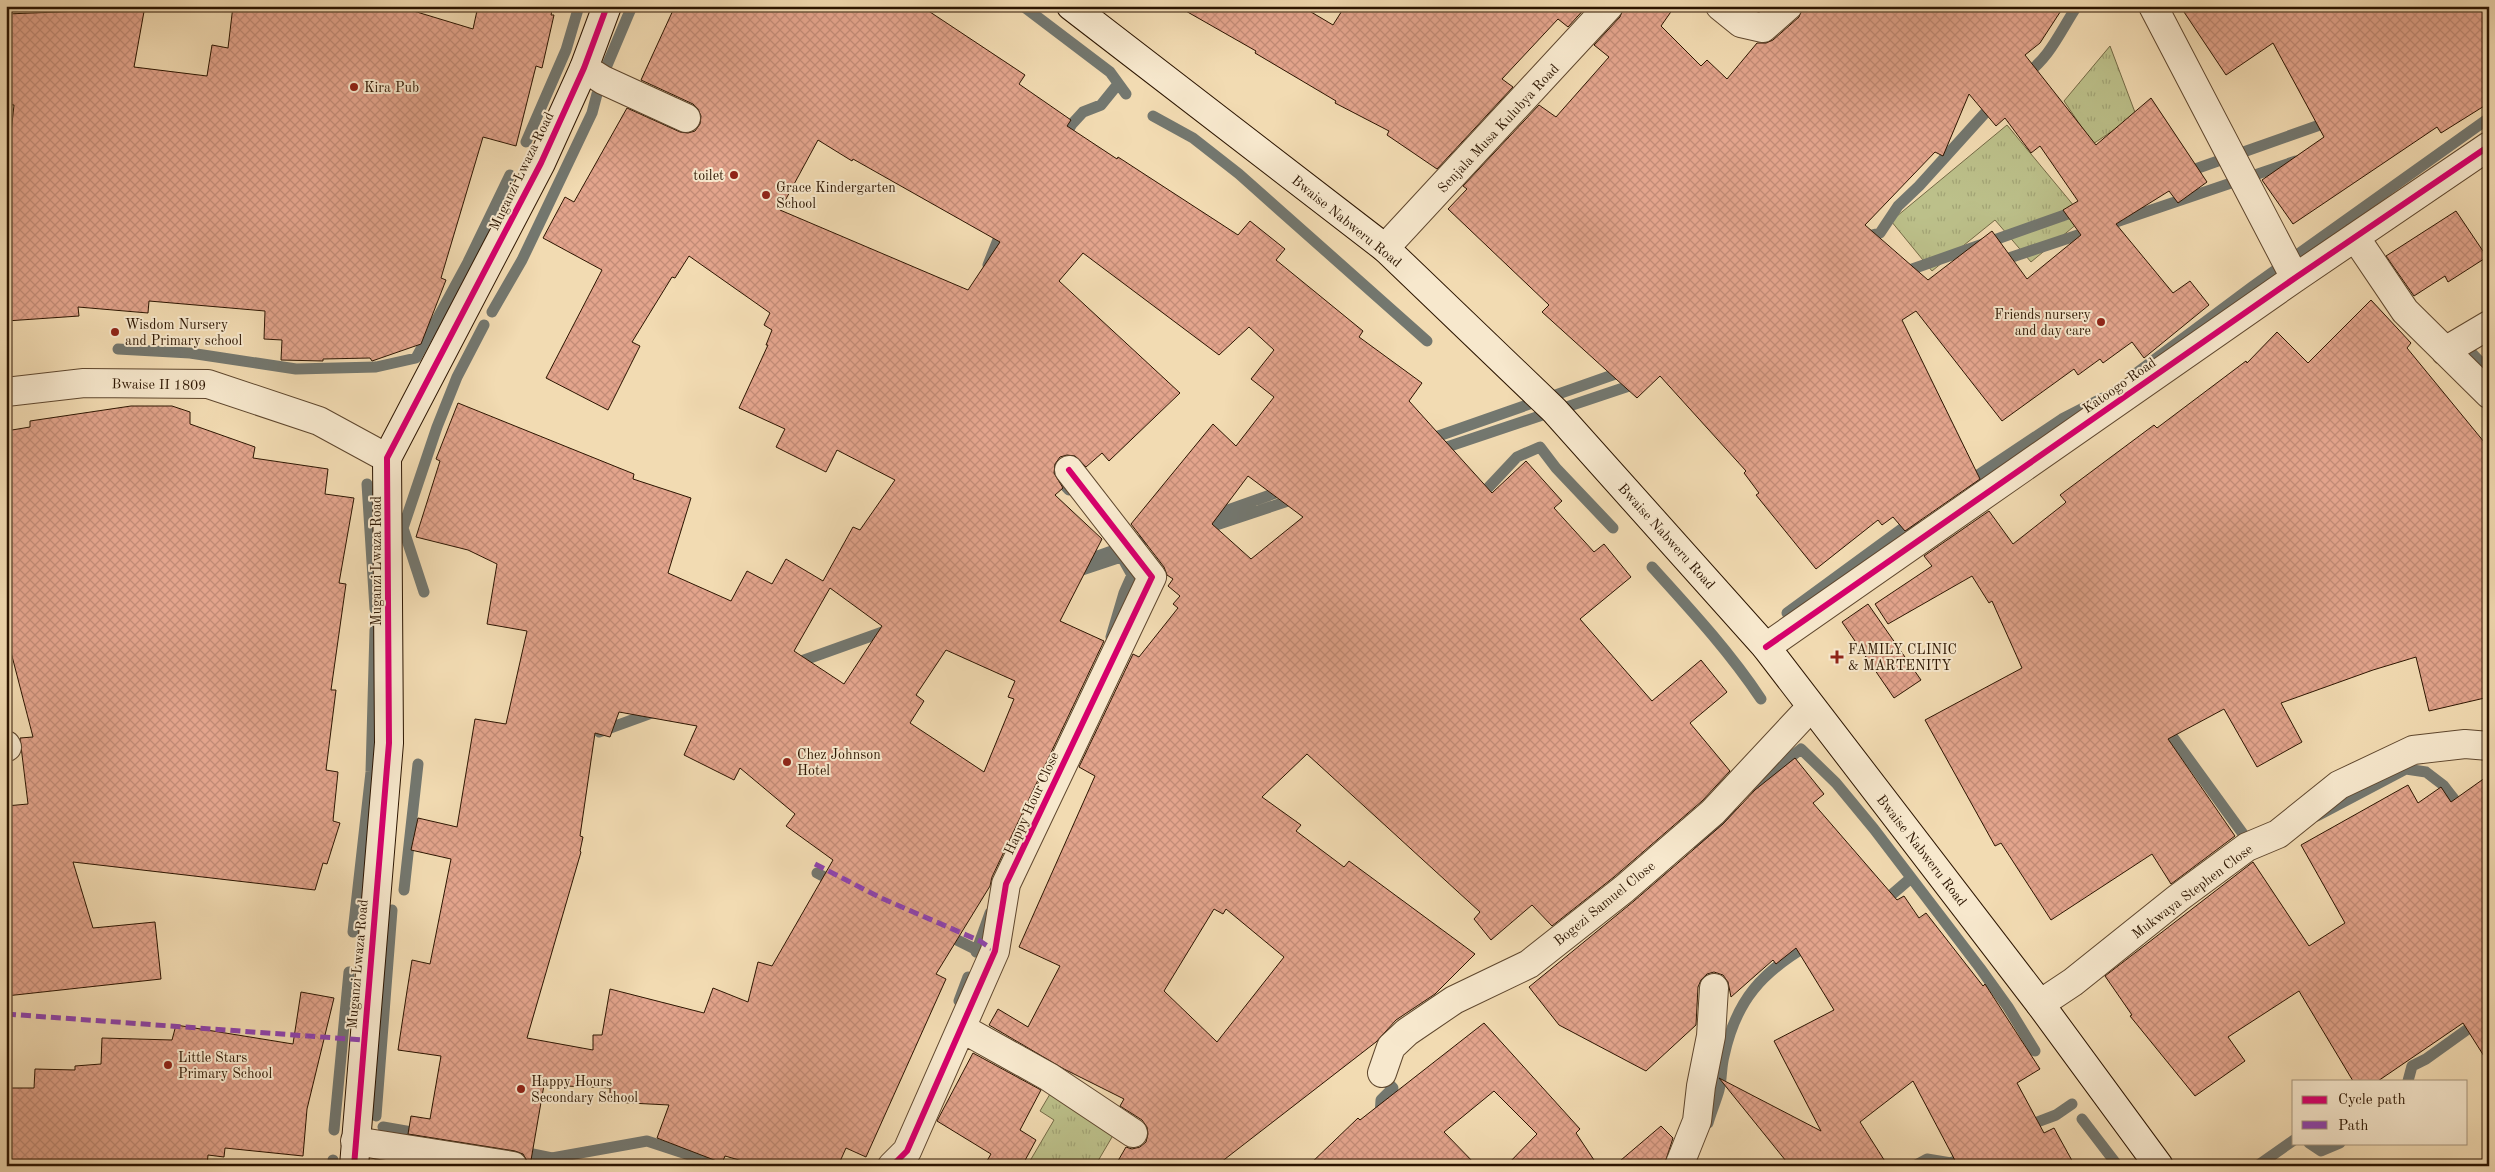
<svg xmlns="http://www.w3.org/2000/svg" width="2495" height="1172" viewBox="0 0 2495 1172" font-family="'Old Standard TT',serif">
<style>
.grass{fill:url(#grass-tufts);stroke:#746a46}
.lines{fill:none;stroke-linecap:round;stroke-linejoin:round}
.stream{stroke:#73776f;stroke-width:11}
.building{fill:url(#building-cross-hatch);stroke:#2c1501;fill-rule:evenodd}
.street-casing{stroke:#5e462d;stroke-width:30}
.secondary-casing{stroke:#2c1501;stroke-width:30}
.street{stroke:#f7e8cd;stroke-width:28}
.secondary{stroke:#f7e8cd;stroke-width:28}
.quiet{stroke:#8e44ad;stroke-width:5;stroke-dasharray:10 5;stroke-linecap:butt}
.cycleway-casing{stroke:#f7e8cd;stroke-width:9}
.cycleway{stroke:#d6006c;stroke-width:6}
.poi-dot{fill:#8f2418;stroke:#f7e8cd;stroke-width:2}
.labels{text-anchor:middle;stroke-width:4;stroke-linejoin:round;paint-order:stroke}
.poi-label{font-size:14px;fill:#2c1501;stroke:#f7e8cd;text-anchor:start}
.street-label{font-size:14px;fill:#2c1501;stroke:#f7e8cd}
</style>
<defs>
<pattern id="grass-tufts" width="24" height="20" patternUnits="userSpaceOnUse" patternTransform="scale(1.25)"><rect width="24" height="20" fill="#bcc08a"/><path d="M3 7l-1-3M5 7V3M7 7l1-3M15 17l-1-3M17 17v-4M19 17l1-3" fill="none" stroke="#a2a475"/></pattern>
<pattern id="building-cross-hatch" width="8" height="8" patternUnits="userSpaceOnUse" patternTransform="scale(1.25)"><rect width="8" height="8" fill="#e3a48c"/><path d="M0 0l8 8M0 8l8-8" fill="none" stroke="#c38c77"/></pattern>
</defs>
<rect width="100%" height="100%" fill="#f2dbb2"/>
<filter id="stains"><feTurbulence type="fractalNoise" baseFrequency=".004" numOctaves="4"/><feColorMatrix values="0 0 0 0 .2 0 0 0 0 .09 0 0 0 0 .02 0 0 0 .5 -.17"/></filter>
<radialGradient id="worn" r=".72"><stop offset=".6" stop-color="#630" stop-opacity="0"/><stop offset="1" stop-color="#630" stop-opacity=".3"/></radialGradient>
<path class="grass" d="M2110 46 2136 115 2093 144 2064 101Z
M2007 125 2084 218 2031 262 1995 220 1932 271 1891 221Z
M1050 1094 1115 1132 1095 1166H1027L1054 1120 1040 1111Z"/>
<g class="lines">
<path class="stream" d="M1023 6 1110 72 1126 94
M605 70 632 6
M2023 76C2049 60 2061 30 2077 6
M1153 116 1193 138 1239 174 1427 341
M1063 139 1072 124 1083 112 1101 105 1118 84
M526 142 566 50 579 6
M2184 173 2331 121
M2110 224 2296 161
M1862 233 1868 236 1880 233 1898 206 1919 186 1995 102
M1997 262 2093 230
M988 265 1003 227
M1901 273 2079 210
M492 312 522 260 592 113 597 94
M2463 344 2489 371
M118 349 190 353 296 369 376 367 416 358 468 262 510 175
M2134 375 2252 287 2489 118
M1427 440 1624 371
M1435 451 1638 383
M1053 456 1055 475 1069 490
M1966 483 2062 419 2103 398
M367 484 375 609
M1475 498 1487 489 1517 457 1540 447 1556 468 1613 528
M1208 517 1287 489
M1201 530 1297 498
M1078 563 1157 535
M1652 567C1691 610 1729 651 1761 699
M1073 573 1133 553
M424 592 403 528 437 427 457 377 484 325
M1787 613 1914 520
M1111 637 1124 593 1132 575 1123 559
M793 664 891 629
M2164 725 2246 838 2255 836
M599 732 657 711
M1752 787 1801 749 1836 783 1874 829 1980 968 2008 1007 2035 1051
M2317 816 2406 769 2426 772 2443 785 2464 812
M1696 843 1720 826 1731 810
M817 873 836 883
M404 890 418 764
M1882 903 1911 878
M353 932 371 772 375 630
M943 933 977 950
M976 952 990 913
M959 1001 968 977
M1380 1074 1393 1088 1381 1100 1380 1117
M2408 1081 2412 1066 2426 1059 2479 1021
M376 1116 392 910
M2082 1119 2118 1166
M1708 1123C1711 1112 1716 1101 1719 1090 1722 1079 1721 1067 1724 1056 1736 1000 1762 972 1810 944
M383 1127 423 1134
M2024 1127 2056 1115 2072 1104
M334 1130 349 972
M2309 1143 2321 1151 2340 1143
M518 1151 552 1158 647 1141 723 1166
M333 1166V1160
M380 1166V1159
M1914 1166 1927 1159 1951 1163 1968 1155
M2257 1166 2294 1140"/>
</g>
<path class="building" d="M85 6H145L134 67 207 76 212 45 228 48 233 6H397L473 29 478 6H553L551 15H554L542 68 536 66 516 146 483 137 441 278 446 280 421 344 372 361 370 358 323 359V361L281 360 282 340 264 339 265 311 149 301 148 313 78 307 79 316 6 321V178L14 105 6 104V14L84 11Z
M675 6H921L1025 75 1019 84 1071 120 1067 126 1117 159 1118 157 1238 235 1250 221 1285 249 1276 260 1363 331 1359 337 1422 383 1409 401 1492 493 1526 461 1562 501 1554 508 1594 552 1604 544 1631 577 1580 619 1652 701 1701 660 1727 692 1690 723 1730 771 1702 801 1614 877 1552 926 1532 905 1491 940 1474 919 1480 912 1307 754 1262 797 1301 825 1296 831 1344 867 1349 861 1475 954 1435 994 1396 1020 1376 1042 1216 1166H1115L1126 1147 1132 1149 1140 1147 1146 1142 1148 1134 1147 1127 1142 1120 1120 1106 1124 1099 1064 1069 989 1025 998 1009 1028 1027 1060 966 1019 947 1095 776 1079 767 1133 654 1139 657 1178 608 1173 604 1180 596 1168 586 1173 579 1167 575 1164 567 1131 524 1213 424 1236 446 1274 397 1251 379 1274 350 1249 327 1219 355 1083 253 1059 281 1180 393 1109 461 1102 453 1086 467 1075 456 1067 455 1060 457 1055 464 1054 473 1063 488 1055 495 1102 539 1060 621 1104 641 992 877 990 886 936 974 946 979 866 1157 846 1148 838 1166H760L725 1156 722 1163 657 1138 669 1105 610 1102V1088L544 1085 530 1166 523 1154 515 1151 408 1134 411 1116 430 1119 441 1056 398 1050 407 991 412 960 430 964 451 859 411 850 418 818 457 827 475 719 506 724 527 631 487 624 497 564 468 550 416 537 440 461 436 459 458 403 634 474 633 479 691 498 668 573 731 601 747 571 772 584 786 559 823 581 853 527 860 530 895 480 837 450 826 472 776 447 785 429 739 408 768 345H766L772 330 764 325 770 313 689 256 675 278 672 277 632 342 640 346 608 410 546 378 602 270 543 238 565 197 574 202 627 108 680 132 688 133 695 131 700 124 701 116 698 109 693 104 641 80ZM818 140 852 161 853 159 1000 242 968 290 780 210ZM1248 476 1303 517 1251 559 1212 524ZM830 588 882 626 844 684 794 651ZM946 650 1015 681 1008 697 1014 699 984 772 910 723 924 701 916 695ZM619 712 697 726 684 755 734 780 740 768 795 814 786 826 833 860 772 966 758 962 748 1002 713 988 704 1013 610 989 602 1035H593V1050L527 1038 581 852 580 851 583 837 580 836 595 733 610 737ZM1214 909 1223 914 1226 909 1284 957 1217 1042 1164 991Z
M1177 6H1301L1333 25 1345 6H1587L1568 27 1558 19 1502 79 1513 87 1437 169 1387 135 1389 131 1335 103 1336 101 1255 53 1256 51Z
M1624 6H1675L1661 26 1701 66 1707 60 1727 79 1757 43H1766L1773 40 1799 17 1803 6H2064L2040 43 2025 55 2096 145 2151 98 2207 182 2178 203 2169 191 2116 224 2173 293 2190 281 2209 305 2144 358 2132 342 2103 363 2100 359 2078 375 2074 369 2002 421 1916 311 1902 320 1980 479 1905 531 1893 517 1882 525 1878 520 1816 569 1756 495 1759 493 1744 473 1746 471 1660 376 1637 398 1542 312 1549 305 1448 209 1467 189 1463 186 1539 105 1556 117 1609 57 1594 45 1620 17ZM1969 94 1996 126 2005 118 2031 153 2040 146 2078 201 2063 210 2081 235 2027 279 1992 231 1928 280 1865 225 1935 152 1943 156Z
M2180 6H2489V103L2441 133 2437 127 2293 224 2262 180 2324 137 2273 43 2226 75Z
M2456 211 2487 257 2448 282 2445 276 2414 296 2386 256Z
M2371 300 2411 343 2407 348 2489 448V697L2429 711 2416 657 2373 670 2281 703 2302 742 2257 767 2224 709 2168 739 2235 836 2171 884 2152 854 2051 920 2001 843 1995 846 1925 720 2022 668 1992 601 1989 603 1972 576 1888 624 1875 604 1932 566 1924 556 1989 511 2013 544 2064 504 2066 502 2060 495 2154 425 2157 428 2246 361 2247 363 2277 332 2308 363Z
M131 406H172L190 412V424L255 447 253 458 328 469 325 494 354 498 339 583 346 584 331 690H336L326 770 338 772 333 821 340 823 327 864 323 863 315 890 73 862 93 928 155 922 161 979 6 996V806L28 804 20 738 33 737 6 633V431L30 427V421Z
M1868 604 1921 680 1894 698 1842 622Z
M1795 758 1824 794 1813 803 1897 900 1904 896 1919 918 1926 913 1983 986 1985 984 2040 1069 2017 1083 2044 1133 2054 1128 2075 1166H1958L1913 1081 1860 1122 1888 1166H1790L1719 1078 1821 1131 1774 1041 1834 1010 1796 948 1776 964 1773 960 1731 997 1728 982 1723 975 1714 972 1707 974 1701 980 1698 987 1696 1025 1646 1071 1559 1025 1529 987 1634 901 1723 824 1755 790Z
M2489 775V1064L2463 1023 2378 1081H2353L2299 991 2228 1037 2245 1061 2195 1096 2130 1016 2132 1015 2105 976 2253 862 2309 946 2345 923 2301 845 2408 785 2418 803 2441 787 2451 802Z
M301 992 334 998 307 1109 303 1156 225 1148 224 1157 208 1155 207 1166H11V1088H34L35 1069 75 1070V1066L101 1064 102 1038 172 1040 176 1025 293 1044Z
M1484 1023 1580 1129 1576 1133 1598 1166H1506L1537 1134 1494 1091 1444 1132 1477 1166H1308L1358 1118 1360 1120Z
M973 1053 1041 1090 1020 1130 1036 1140 1022 1166H984L991 1154 937 1121Z
M1661 1126 1673 1138 1664 1166H1614Z"/>
<g class="lines">
<g class="street-casing">
<path id="street" d="M1720 6 1741 23 1763 28 1788 6
M2153 6 2295 278
M584 68 603 80 686 118
M2355 237 2405 311 2489 394
M1385 248 1609 6
M2445 351 2489 325
M6 392 84 383 208 384 319 421 387 458
M1766 647 2295 278 2489 146
M6 745 7 747
M2040 1004 2073 982 2178 898 2247 847 2278 834 2339 785 2413 750 2465 744 2489 746
M963 1029 1049 1077 1133 1133
M1382 1073 1391 1047 1407 1032 1454 1000 1529 964 1624 889 1713 812 1811 707
M355 1141 513 1166
M892 1166 907 1151 995 951 1006 884 1152 577 1069 470
M1679 1166 1697 1121 1701 1086 1711 1036 1714 988"/>
</g>
<g class="secondary-casing">
<path id="secondary" d="M1071 6 1385 248 1554 410 1766 647 2040 1004 2159 1166
M354 1166 389 743 387 458 541 163 584 68 607 6"/>
</g>
<use href="#street" class="street"/>
<use href="#secondary" class="secondary"/>
<path class="quiet" d="M815 864 879 897 980 941 995 951
M6 1014 363 1040"/>
<g class="cycleway-casing">
<path id="cycleway" d="M1766 647 2295 278 2489 146
M354 1166 389 743 387 458 541 163 584 68 607 6
M892 1166 907 1151 995 951 1006 884 1152 577 1069 470"/>
</g>
<use href="#cycleway" class="cycleway"/>
</g>
<g class="poi-dot">
<circle cx="354" cy="87" r="5"/>
<circle cx="734" cy="175" r="5"/>
<circle cx="766" cy="195" r="5"/>
<circle cx="2101" cy="322" r="5"/>
<circle cx="115" cy="332" r="5"/>
<path d="M1834.5 649.5h5v5h5v5h-5v5h-5v-5h-5v-5h5z"/>
<circle cx="787" cy="762" r="5"/>
<circle cx="168" cy="1065" r="5"/>
<circle cx="521" cy="1089" r="5"/>
</g>
<g class="labels">
<g class="poi-label">
<text x="364" y="92">Kira Pub</text>
<text x="724" y="180" text-anchor="end">toilet</text>
<text x="776" y="192">Grace Kindergarten<tspan x="776" dy="16">School</tspan></text>
<text x="2091" y="319" text-anchor="end">Friends nursery<tspan x="2091" dy="16">and day care</tspan></text>
<text x="125" y="329">Wisdom Nursery<tspan x="125" dy="16">and Primary school</tspan></text>
<text x="1848" y="654">FAMILY CLINIC<tspan x="1848" dy="16">&amp; MARTENITY</tspan></text>
<text x="797" y="759">Chez Johnson<tspan x="797" dy="16">Hotel</tspan></text>
<text x="178" y="1062">Little Stars<tspan x="178" dy="16">Primary School</tspan></text>
<text x="531" y="1086">Happy Hours<tspan x="531" dy="16">Secondary School</tspan></text>
</g>
<g class="street-label">
<text transform="translate(1498 128) rotate(-47)" y="5">Senjala Musa Kulubya Road</text>
<text transform="translate(521 171) rotate(-64)" y="5">Muganzi Lwaza Road</text>
<text transform="translate(1347 221) rotate(39)" y="5">Bwaise Nabweru Road</text>
<text transform="translate(159 384) rotate(1)" y="5">Bwaise II 1809</text>
<text transform="translate(2119 385) rotate(-35)" y="5">Katoogo Road</text>
<text transform="translate(1667 536) rotate(48)" y="5">Bwaise Nabweru Road</text>
<text transform="translate(376 561) rotate(-90)" y="5">Muganzi Lwaza Road</text>
<text transform="translate(1031 803) rotate(-65)" y="5">Happy Hour Close</text>
<text transform="translate(1922 850) rotate(52)" y="5">Bwaise Nabweru Road</text>
<text transform="translate(2192 891) rotate(-37)" y="5">Mukwaya Stephen Close</text>
<text transform="translate(1604 903) rotate(-39)" y="5">Bogezi Samuel Close</text>
<text transform="translate(357 964) rotate(-85)" y="5">Muganzi Lwaza Road</text>
</g>
</g>
<rect width="2495" height="1172" fill="none" stroke="#f2dbb2" stroke-width="25"/>
<rect x="8" y="8" width="2480" height="1157" fill="none" stroke="#2c1501" stroke-width="2.5"/>
<rect x="12" y="12" width="2470" height="1147" fill="none" stroke="#2c1501"/>
<rect x="2292" y="1080" width="175" height="65" fill="#f7e8cd" stroke="#a6947b"/>
<rect x="2302" y="1096" width="25" height="8" fill="#d6006c" stroke="#a6947b"/>
<text x="2338" y="1104" font-size="15" fill="#2c1501">Cycle path</text>
<rect x="2302" y="1121" width="25" height="8" fill="#8e44ad" stroke="#a6947b"/>
<text x="2338" y="1130" font-size="15" fill="#2c1501">Path</text>
<rect width="100%" height="100%" filter="url(#stains)"/>
<rect width="100%" height="100%" fill="url(#worn)"/>
</svg>
